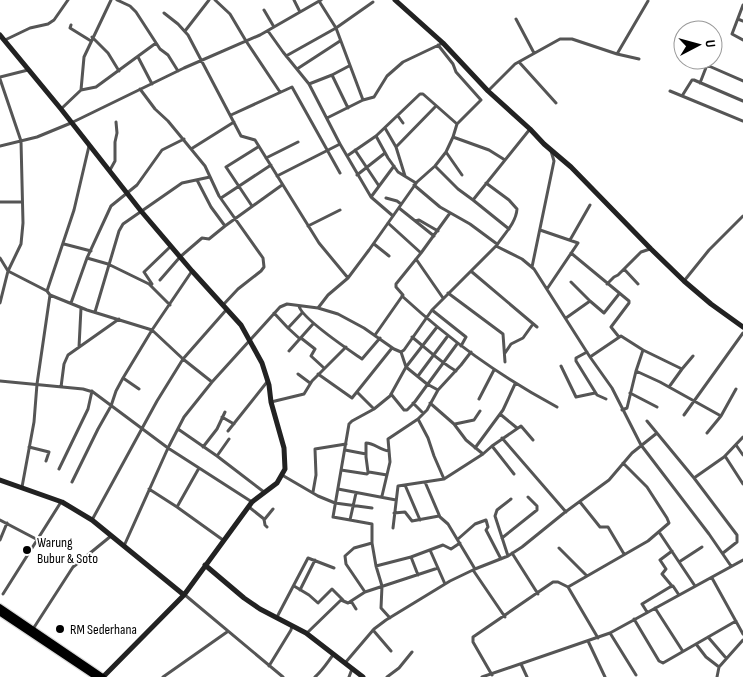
<svg xmlns="http://www.w3.org/2000/svg" width="743" height="677" viewBox="0 0 743 677" font-family="'Sofia Sans Condensed',sans-serif">
<style>
.lines{fill:none;stroke-linecap:round;stroke-linejoin:round}
.primary-casing{stroke:#dbdbdb;stroke-width:8}
.street{stroke:#555;stroke-width:3}
.secondary{stroke:#222;stroke-width:5}
.primary{stroke:#000;stroke-width:5.5}
.poi-dot{fill:#000;stroke:#fff;stroke-width:2}
.labels{text-anchor:middle;stroke-width:4;stroke-linejoin:round;paint-order:stroke}
.poi-label{font-size:14px;fill:#000;stroke:#fff;text-anchor:start}
</style>
<rect width="100%" height="100%" fill="#fff"/>
<g class="lines">
<g class="primary-casing">
<path id="primary" d="M0 607 103 677
M0 613 96 677"/>
</g>
<path class="street" d="M117 0 130 6 136 12 160 49 168 55 178 71
M215 0 230 14 246 41 280 92
M294 0 300 12
M319 1 336 28 363 100
M743 5 732 34 743 40
M264 10 274 27
M164 13 178 24 188 35 241 136 255 140 319 243 348 278
M516 19 534 53
M738 19 743 21
M71 25 70 28 91 41
M185 31 209 0
M268 31 283 52 309 84 340 144 371 197 393 216
M92 37 108 53 119 71
M5 40 30 28 48 24 54 20 68 0
M438 45 453 64 456 72 481 100 457 124 453 137 489 150 505 160
M617 54 648 1
M286 56 336 28 373 2
M138 57 152 84
M519 62 556 103
M702 63 743 81
M297 69 340 41
M332 75 348 108
M0 77 28 70
M0 79 21 141 23 223 21 244 8 271 0 303
M700 83 707 65
M309 84 332 75 349 66
M140 89 155 109 168 121 205 166 219 196 263 258 264 267 261 271 238 289 223 305
M81 90 96 87 156 43
M488 91 515 64 560 39H572L617 54 639 59
M670 91 743 121
M682 96 692 80H694L743 101
M61 109 81 90 84 57 111 0
M231 115 292 87 340 173
M398 116 403 123
M327 118 363 100 374 97 387 76 403 62 443 43
M385 128 396 147
M376 136 388 158 398 172 416 183
M0 146 37 137 71 123 184 68 260 35 321 0
M191 149 234 122
M355 150 379 186
M446 152 462 175
M347 156 376 136 420 94H423L457 124
M266 158 298 142
M435 166 458 189 473 200
M110 170 115 161V142L117 133 116 122
M357 175 385 153
M277 176 340 144
M405 176 396 147 436 106
M197 180 211 207 225 226
M486 183 509 200 517 209C516 223 504 234 497 245
M414 185 440 207 470 224 497 244
M371 197 394 166
M221 198 271 165
M386 198 397 201 401 204
M0 202H22
M252 206 226 167 258 147
M399 208 434 236
M415 221 419 220 438 231
M388 223 421 253
M308 226 340 210
M509 229 473 200 530 129
M540 230 578 243 547 289
M570 240 590 205
M64 244 91 251
M374 244 389 256
M571 253 629 301V303L611 327 619 337
M0 258 8 271 47 291 50 295 87 310 152 330 183 359 212 382
M87 258 108 264 149 284 170 305
M416 259 443 298
M532 267 554 161 551 151
M624 269 638 284
M472 272 537 327
M160 280 180 257 202 238 209 239 225 226 282 185
M684 281 709 250 743 216
M571 282 590 301
M152 284 144 272 171 246
M607 284 614 277 618 275 641 252 650 249
M47 291 74 210 89 146
M448 293 503 334 505 362
M402 296C451 341 498 375 557 407
M71 303 87 258 111 206 137 185 162 150 184 139
M299 306C302 319 349 350 362 359L380 338
M318 308 328 295 348 278 369 250 417 182 435 166 446 152 453 137
M432 310 466 337 461 346
M95 312 119 231 123 224 182 183 210 177
M274 313 288 328 302 313
M566 318 590 301 604 313 619 294
M288 328 300 339
M375 335 403 295 396 287V284L421 253 450 213
M412 337C427 349 440 362 456 371
M301 338 315 349 311 356 324 368
M79 347 81 308
M643 350 682 369 669 387
M289 351 313 324
M401 352 406 367 427 384 438 390
M587 352 576 358V361L597 395 606 399
M505 353 511 344 523 338 533 324
M590 357 621 336 643 350 636 371 627 408 622 410
M561 366 576 397 595 393
M682 369 693 356
M636 371 660 382 721 416
M298 374 310 383
M318 374 352 398 392 348
M418 376 447 337
M123 378 139 389
M0 381 83 389 93 392 168 448 252 502
M61 387 64 364 68 355 119 319
M357 392 374 409
M630 393 657 407
M391 394 404 410H407L414 403 457 344
M479 399 494 370
M271 402 304 394 312 381 346 347
M413 403 423 413
M430 403 454 424 466 440 483 454
M500 414 517 428
M684 415 743 333
M222 417 234 424
M418 419 428 438 434 456 444 479 483 454 492 446 521 426 533 440
M647 421 694 478 737 535V542L723 553
M455 424 474 420 480 411
M178 429 217 456 264 492
M228 431 267 382
M707 433 721 416 736 389
M502 438 566 512
M736 445 743 455
M492 446 514 474
M29 447 49 452 46 461
M203 447 217 429 225 412
M475 448 503 410 515 384
M345 450 366 454
M217 456 229 439
M725 456 743 484
M59 469 88 409 92 391
M341 470 367 474 369 472 387 475
M368 472 366 457V443C375 443 379 450 389 451
M282 475 318 496 335 503 372 508
M694 478 724 457 743 437
M72 482 98 429 111 406 116 391 123 378 152 330 192 271
M425 482 440 517 448 524 475 569
M405 485 420 520
M22 487 34 422 37 384 50 295
M149 489 177 507 223 540
M338 489 396 500
M313 492 316 475 315 449 346 444
M356 493 350 520 333 517 349 424 352 421 374 409 390 396 406 367 437 327
M382 496 390 462 388 439 418 419 427 410 438 390 461 365 471 352
M580 502 600 527H608L624 554
M177 507 199 468
M249 507 264 519 265 525 267 527
M394 513 405 512 412 521 439 516
M0 520 38 540
M92 520 157 401 183 359 227 309
M264 520 273 509
M350 520 372 524V543L376 566 382 586 381 608 390 618
M393 528 398 486 444 479
M659 532 695 586
M502 538 537 510V506L528 497
M458 539 475 524 486 520 488 527 486 530 501 559
M0 540 7 523
M124 546 168 448 184 417 212 382 280 307 287 304 318 308 338 314 364 328 394 349 401 352 404 350 432 310 496 246 522 259 534 269 590 357 612 388 641 445 709 534 731 566
M559 548 587 576
M430 550 445 584
M672 551 660 560 666 569 662 574 672 586
M512 553 538 594
M508 556 495 516 497 510 511 499
M411 557 418 575
M679 562 702 547
M376 566 411 557 443 545 451 549 460 543
M473 570 505 617
M712 578 743 634
M294 586 309 595 318 603 332 589 343 600
M568 587 648 541 669 523 667 518 647 487 623 463
M300 590 315 560
M365 592 346 564 345 556 354 548 372 543
M3 594 61 502
M185 595 283 677
M351 601 356 609
M655 608 682 650
M647 612 642 604 670 587 673 586 679 595
M277 617 308 558 334 568
M634 619 659 661 663 663 736 621
M33 629 73 567 111 536
M373 630 391 651
M307 633 341 600 348 603 365 592 438 568
M610 633 636 675
M708 637 726 658
M588 641 605 677
M696 644 706 657 719 667
M345 663 374 629 386 620 450 581 475 569 508 556 522 547 564 513 609 480 632 453 657 433
M521 664 527 677
M269 666 291 630 292 626
M492 675 473 642V637L553 582H558L568 587 598 638
M163 677 227 632
M315 677C323 670 327 663 333 655
M349 677 352 669
M387 677 399 668 412 652
M482 677 610 633 743 560
M717 677 719 667 743 640"/>
<path class="secondary" d="M395 0 443 43 488 91 530 129 544 144 571 167 651 249 684 281 711 304 743 327
M0 35 61 109 141 211 192 271 241 325 262 363 269 385 271 402 284 448 285 469 277 483 252 502 184 595 103 677
M0 480 62 502 92 520 184 595
M205 565 244 598 260 609 306 633 363 677"/>
<use href="#primary" class="primary"/>
</g>
<g class="poi-dot">
<circle cx="27" cy="550" r="5"/>
<circle cx="60" cy="629" r="5"/>
</g>
<g class="labels">
<g class="poi-label">
<text x="37" y="547">Warung<tspan x="37" dy="16">Bubur &amp; Soto</tspan></text>
<text x="70" y="634">RM Sederhana</text>
</g>
</g>
<g transform="translate(698 45) rotate(84)"><circle r="24" fill="#ffffff" stroke="#999999"/>
<path d="M0-4L9 19L0 12L-9 19Z" fill="#000000"/>
<text y="-8" font-size="14" font-weight="bold" text-anchor="middle" fill="#000000">U</text>
</g>
</svg>
